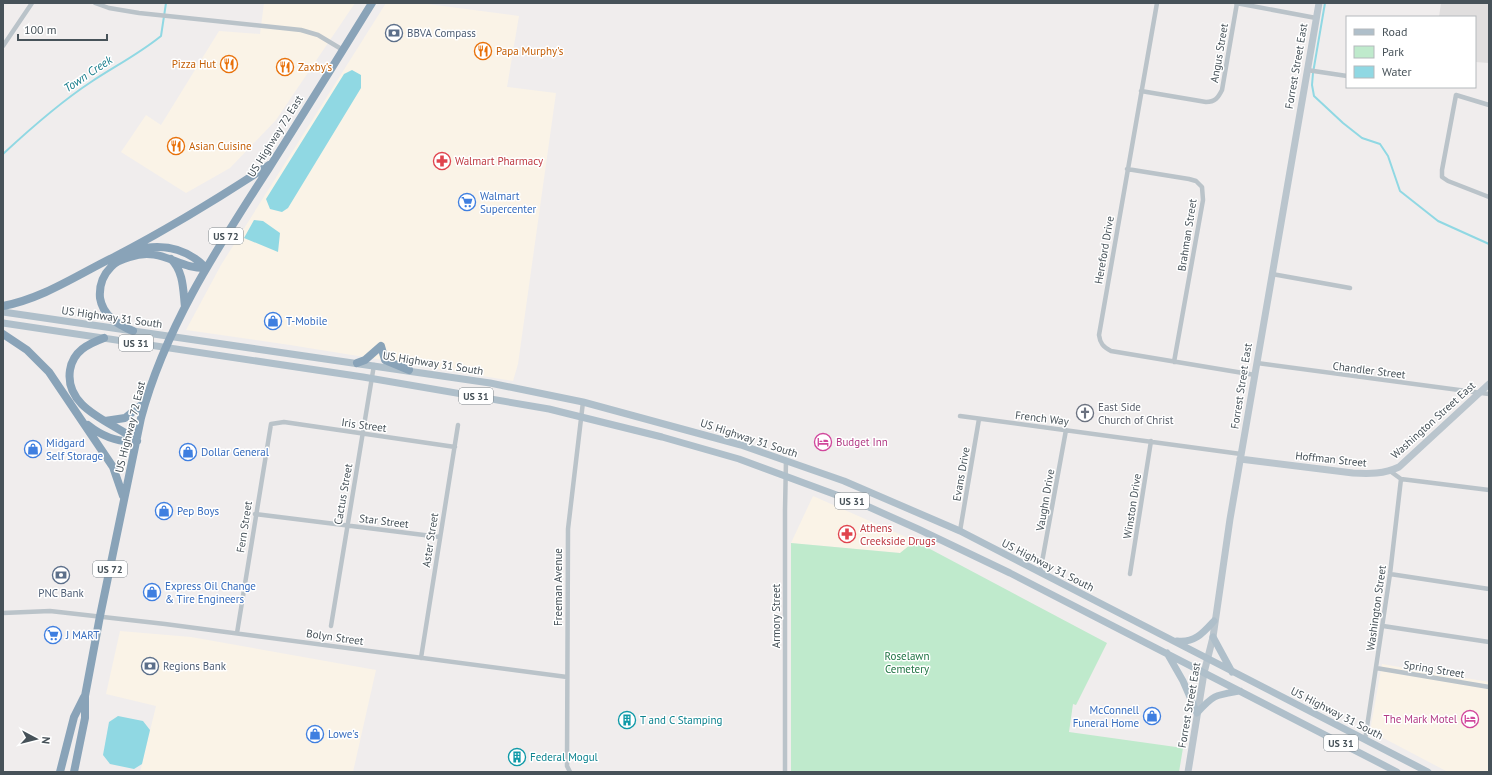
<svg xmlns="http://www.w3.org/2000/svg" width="1492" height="775" viewBox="0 0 1492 775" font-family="'PT Sans',sans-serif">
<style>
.commercial{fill:#faf3e7}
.education{fill:#e0dede}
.green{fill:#bfeacc}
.water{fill:#90d8e3}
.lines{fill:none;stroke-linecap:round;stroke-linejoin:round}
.stream{stroke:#90d8e3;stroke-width:2}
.street{stroke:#bac3c9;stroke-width:4.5}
.secondary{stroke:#bac5cd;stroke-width:7}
.primary{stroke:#afbfca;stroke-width:7}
.highway{stroke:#89a3b8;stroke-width:8}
.labels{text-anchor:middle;stroke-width:3;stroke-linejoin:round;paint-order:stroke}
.shield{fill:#fff;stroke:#7e868b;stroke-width:1}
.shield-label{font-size:10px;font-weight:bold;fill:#475259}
.service-label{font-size:11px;fill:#4e5e75;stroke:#fff;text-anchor:start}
.food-label{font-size:11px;fill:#c56008;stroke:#fff;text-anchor:start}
.street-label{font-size:11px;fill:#475259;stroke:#fff}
.health-label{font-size:11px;fill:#be3a42;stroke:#fff;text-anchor:start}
.shop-label{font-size:11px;fill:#366cbe;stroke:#fff;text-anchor:start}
.worship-label{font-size:11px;fill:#5b616d;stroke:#fff;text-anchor:start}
.hotel-label{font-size:11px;fill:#b23c85;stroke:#fff;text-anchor:start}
.park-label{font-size:11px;fill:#1f7342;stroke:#fff}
.culture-label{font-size:11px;fill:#0d838f;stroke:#fff;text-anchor:start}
.water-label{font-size:12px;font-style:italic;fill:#187d8c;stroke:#fff}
</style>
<rect width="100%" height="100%" fill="#f0eded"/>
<path class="commercial" d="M264 3H355L276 120 230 168 186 193 121 152 146 115 161 125 219 31 260 34Z
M386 3H420L519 16 507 87 556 93 518 364 513 381 290 345 186 330 221 265Z
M813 496 915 541 900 553 791 543Z
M120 631 191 637 376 670 353 772H140L156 706 106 694Z
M1382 664 1489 682V772H1448L1370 731Z"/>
<path class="education" d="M1441 3H1489V63L1475 62V17H1439Z"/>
<path class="green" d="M915 541 1107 643 1076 705 1073 704 1069 732 1183 748 1179 772H791V543L900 553Z"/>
<path class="water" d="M352 70 361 75V88L288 208 282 212 270 209 266 199 344 74Z
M254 220 263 221 280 233 278 252 244 238Z
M118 716 143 721 150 730 142 764 134 769 110 764 103 755 109 722Z"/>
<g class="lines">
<path class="stream" d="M1325 3 1313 73 1312 85 1314 96 1343 123 1362 138 1380 144 1388 156 1400 191 1438 221 1489 244
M3 154C31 128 59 103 91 82 115 66 139 54 161 36L166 3"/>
<path class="street" d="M95 3 109 8 139 13 301 30 318 35 343 50
M1157 3 1099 335C1100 343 1103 347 1111 351L1255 375
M1236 3 1316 18
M3 46 32 3
M1307 70 1347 76
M1141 91 1206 102C1215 102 1218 98 1222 90L1237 3
M1489 105 1456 95 1442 170V177L1448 181 1489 197
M1127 169 1189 179 1196 181 1202 187 1203 200 1174 362
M1272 274 1350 288
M1257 363 1489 394
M960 416 1241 454
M1390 471 1401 479 1489 490
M255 514 440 537
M960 531 979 419
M1040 573 1066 430
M1130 574 1151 441
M1390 574 1489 589
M3 613 50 611 165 624 567 677
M331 626 374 365
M1383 626 1489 642
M237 633 271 424 284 422 455 447
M421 658 458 425
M1376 668 1489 687
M1365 740 1390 574 1401 479
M570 772 567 766 568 529 583 402
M785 772V510L786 460"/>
<path class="secondary" d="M1240 459 1353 473C1369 474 1384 474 1399 467L1489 384
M1188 772 1204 673 1213 637 1230 519 1319 3"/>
<path class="primary" d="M3 312 490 383 583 402 741 445 844 481 960 531 1428 772
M3 323 363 377 549 409 662 437 739 459 869 507 918 529 1010 573 1397 772
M1213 637 1232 672
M1177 641C1195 643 1203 633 1214 621
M1167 653 1183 681 1197 713C1214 694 1216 695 1240 691"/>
<path class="highway" d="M134 250C162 243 186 247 206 268
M171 259C184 272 183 290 185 307
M3 306C44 298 77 275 114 257 168 229 219 198 269 165
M133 331C117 324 103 316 100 298 99 286 103 275 111 267 116 261 123 259 130 257 161 246 178 269 206 268
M3 334 27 350 49 372 113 467 123 496
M104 338C88 344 73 351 70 370 64 409 113 422 137 441
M357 363 365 360 381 346 385 360 409 370
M105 421 125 418 145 402
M88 425C103 437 118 443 137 441
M60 772 74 717 84 697
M74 772 85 718V696L100 616 141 418C165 327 218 247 269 168 304 113 338 58 372 3"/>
</g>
<defs>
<g id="bank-ring" transform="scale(0.9)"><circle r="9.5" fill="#fff" stroke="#5c6f8a" stroke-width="1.5"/><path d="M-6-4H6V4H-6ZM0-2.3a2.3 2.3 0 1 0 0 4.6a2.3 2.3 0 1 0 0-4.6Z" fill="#5c6f8a"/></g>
<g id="restaurant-ring" transform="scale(0.9)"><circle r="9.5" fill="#fff" stroke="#e8710a" stroke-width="1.5"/><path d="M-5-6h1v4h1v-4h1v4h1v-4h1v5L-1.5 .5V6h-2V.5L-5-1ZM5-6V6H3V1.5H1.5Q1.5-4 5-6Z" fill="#e8710a"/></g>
<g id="pharmacy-ring" transform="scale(0.9)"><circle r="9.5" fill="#fff" stroke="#e0444e" stroke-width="1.5"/><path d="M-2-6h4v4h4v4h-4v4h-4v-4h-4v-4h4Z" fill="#e0444e"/></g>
<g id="supermarket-ring" transform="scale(0.9)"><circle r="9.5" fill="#fff" stroke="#3f7fe0" stroke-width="1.5"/><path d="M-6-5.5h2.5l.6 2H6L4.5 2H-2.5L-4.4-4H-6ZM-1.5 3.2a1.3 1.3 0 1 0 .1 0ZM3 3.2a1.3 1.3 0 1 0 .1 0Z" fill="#3f7fe0"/></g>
<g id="shop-ring" transform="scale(0.9)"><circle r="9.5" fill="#fff" stroke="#3f7fe0" stroke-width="1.5"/><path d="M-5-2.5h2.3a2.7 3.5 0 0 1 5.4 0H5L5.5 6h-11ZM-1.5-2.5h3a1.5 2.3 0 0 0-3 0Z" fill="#3f7fe0"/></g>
<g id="church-ring" transform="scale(0.9)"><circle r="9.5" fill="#fff" stroke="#6b7280" stroke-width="1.5"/><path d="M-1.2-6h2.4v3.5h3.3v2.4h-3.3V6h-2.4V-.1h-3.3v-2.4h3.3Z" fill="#6b7280"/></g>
<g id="hotel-ring" transform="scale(0.9)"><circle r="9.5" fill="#fff" stroke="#d1479c" stroke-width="1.5"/><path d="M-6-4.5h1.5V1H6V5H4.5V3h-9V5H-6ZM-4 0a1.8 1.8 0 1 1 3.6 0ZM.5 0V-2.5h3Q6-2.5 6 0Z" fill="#d1479c"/></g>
<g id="building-ring" transform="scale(0.9)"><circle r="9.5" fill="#fff" stroke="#0f9aa8" stroke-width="1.5"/><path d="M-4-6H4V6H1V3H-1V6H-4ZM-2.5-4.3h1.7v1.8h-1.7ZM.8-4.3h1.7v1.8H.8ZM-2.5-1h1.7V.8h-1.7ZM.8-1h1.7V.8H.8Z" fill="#0f9aa8"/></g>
</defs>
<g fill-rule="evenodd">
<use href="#bank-ring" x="394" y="33"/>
<use href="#restaurant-ring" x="483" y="51"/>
<use href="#restaurant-ring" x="229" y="64"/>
<use href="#restaurant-ring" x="285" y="67"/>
<use href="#restaurant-ring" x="176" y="146"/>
<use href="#pharmacy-ring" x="442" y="161"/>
<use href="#supermarket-ring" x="467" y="202"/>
<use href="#shop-ring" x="273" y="321"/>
<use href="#church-ring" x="1085" y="413"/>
<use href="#hotel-ring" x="823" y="442"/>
<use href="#shop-ring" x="33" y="449"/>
<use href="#shop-ring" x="188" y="452"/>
<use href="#shop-ring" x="164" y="511"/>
<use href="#pharmacy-ring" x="847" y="534"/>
<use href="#bank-ring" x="61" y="575"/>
<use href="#shop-ring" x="152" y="592"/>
<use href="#supermarket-ring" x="53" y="635"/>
<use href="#bank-ring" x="150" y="666"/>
<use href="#shop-ring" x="1152" y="716"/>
<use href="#hotel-ring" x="1470" y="719"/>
<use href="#building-ring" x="627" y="720"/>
<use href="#shop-ring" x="315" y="734"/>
<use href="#building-ring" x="517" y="757"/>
</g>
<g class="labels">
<g class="shield">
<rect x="209" y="228" width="34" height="16" rx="3"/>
<rect x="119" y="335" width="34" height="16" rx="3"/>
<rect x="459" y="388" width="34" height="16" rx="3"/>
<rect x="835" y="493" width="34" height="16" rx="3"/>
<rect x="93" y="561" width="34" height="16" rx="3"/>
<rect x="1324" y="735" width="34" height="16" rx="3"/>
</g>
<g class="shield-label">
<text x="226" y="240">US 72</text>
<text x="136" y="347">US 31</text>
<text x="476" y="400">US 31</text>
<text x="852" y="505">US 31</text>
<text x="110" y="573">US 72</text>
<text x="1341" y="747">US 31</text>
</g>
<g class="service-label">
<text x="407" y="37">BBVA Compass</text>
<text x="61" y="597" text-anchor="middle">PNC Bank</text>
<text x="163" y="670">Regions Bank</text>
</g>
<g class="food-label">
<text x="496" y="55">Papa Murphy's</text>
<text x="216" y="68" text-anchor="end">Pizza Hut</text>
<text x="298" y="71">Zaxby's</text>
<text x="189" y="150">Asian Cuisine</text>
</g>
<g class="street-label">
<text transform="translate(1219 53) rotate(-80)" y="4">Angus Street</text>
<text transform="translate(1296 66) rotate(-80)" y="4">Forrest Street East</text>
<text transform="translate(275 136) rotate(-58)" y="4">US Highway 72 East</text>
<text transform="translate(1187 235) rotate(-81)" y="4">Brahman Street</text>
<text transform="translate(1104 250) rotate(-80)" y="4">Hereford Drive</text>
<text transform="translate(112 317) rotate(8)" y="4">US Highway 31 South</text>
<text transform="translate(433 363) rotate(9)" y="4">US Highway 31 South</text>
<text transform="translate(1369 370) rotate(7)" y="4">Chandler Street</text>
<text transform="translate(1241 386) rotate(-81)" y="4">Forrest Street East</text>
<text transform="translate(1042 418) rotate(7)" y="4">French Way</text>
<text transform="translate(1433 420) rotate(-42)" y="4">Washington Street East</text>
<text transform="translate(364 425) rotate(8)" y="4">Iris Street</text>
<text transform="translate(130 427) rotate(-76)" y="4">US Highway 72 East</text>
<text transform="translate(749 438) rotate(18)" y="4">US Highway 31 South</text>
<text transform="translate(1331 459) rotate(6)" y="4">Hoffman Street</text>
<text transform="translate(961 474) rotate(-80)" y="4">Evans Drive</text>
<text transform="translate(343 494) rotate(-80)" y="4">Cactus Street</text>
<text transform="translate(1045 500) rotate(-80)" y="4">Vaughn Drive</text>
<text transform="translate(1132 506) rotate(-81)" y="4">Winston Drive</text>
<text transform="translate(384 521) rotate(7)" y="4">Star Street</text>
<text transform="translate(244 527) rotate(-81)" y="4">Fern Street</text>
<text transform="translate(430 540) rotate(-81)" y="4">Aster Street</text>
<text transform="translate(1048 565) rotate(27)" y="4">US Highway 31 South</text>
<text transform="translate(558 587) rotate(-90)" y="4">Freeman Avenue</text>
<text transform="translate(1376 608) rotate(-82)" y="4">Washington Street</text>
<text transform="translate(776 616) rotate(-90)" y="4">Armory Street</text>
<text transform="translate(335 637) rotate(8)" y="4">Bolyn Street</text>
<text transform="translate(1434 669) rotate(9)" y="4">Spring Street</text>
<text transform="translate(1189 705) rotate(-80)" y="4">Forrest Street East</text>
<text transform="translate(1337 713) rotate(27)" y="4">US Highway 31 South</text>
</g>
<g class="health-label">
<text x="455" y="165">Walmart Pharmacy</text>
<text x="860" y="532">Athens<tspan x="860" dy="13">Creekside Drugs</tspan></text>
</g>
<g class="shop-label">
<text x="480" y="200">Walmart<tspan x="480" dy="13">Supercenter</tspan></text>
<text x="286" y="325">T-Mobile</text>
<text x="46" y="447">Midgard<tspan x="46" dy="13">Self Storage</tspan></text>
<text x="201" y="456">Dollar General</text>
<text x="177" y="515">Pep Boys</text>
<text x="165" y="590">Express Oil Change<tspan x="165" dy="13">&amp; Tire Engineers</tspan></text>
<text x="66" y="639">J MART</text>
<text x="1139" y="714" text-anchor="end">McConnell<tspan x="1139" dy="13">Funeral Home</tspan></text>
<text x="328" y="738">Lowe's</text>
</g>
<g class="worship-label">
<text x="1098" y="411">East Side<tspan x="1098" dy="13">Church of Christ</tspan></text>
</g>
<g class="hotel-label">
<text x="836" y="446">Budget Inn</text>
<text x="1457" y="723" text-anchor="end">The Mark Motel</text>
</g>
<g class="park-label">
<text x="907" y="660">Roselawn<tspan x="907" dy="13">Cemetery</tspan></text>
</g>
<g class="culture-label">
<text x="640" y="724">T and C Stamping</text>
<text x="530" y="761">Federal Mogul</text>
</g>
<g class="water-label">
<text transform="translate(88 74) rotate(-34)" y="4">Town Creek</text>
</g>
</g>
<rect width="1492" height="775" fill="none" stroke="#475259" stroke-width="8"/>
<rect x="1346" y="16" width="130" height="72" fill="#ffffff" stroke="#b5babd"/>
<rect x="1354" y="29" width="20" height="6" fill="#afbfca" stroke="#b5babd"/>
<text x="1382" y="36" font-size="12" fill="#475259">Road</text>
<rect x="1354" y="46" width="20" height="12" fill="#bfeacc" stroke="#b5babd"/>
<text x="1382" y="56" font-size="12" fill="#475259">Park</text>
<rect x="1354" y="66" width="20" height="12" fill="#90d8e3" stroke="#b5babd"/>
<text x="1382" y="76" font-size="12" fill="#475259">Water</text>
<g transform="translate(36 739) rotate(97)" stroke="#ffffff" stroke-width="3" paint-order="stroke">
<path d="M0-3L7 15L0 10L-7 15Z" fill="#475259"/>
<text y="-6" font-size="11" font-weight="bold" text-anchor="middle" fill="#475259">N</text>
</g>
<path d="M18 34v6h89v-6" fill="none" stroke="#475259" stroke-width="2"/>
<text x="24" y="34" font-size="12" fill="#475259" stroke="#ffffff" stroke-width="3" paint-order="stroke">100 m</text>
</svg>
